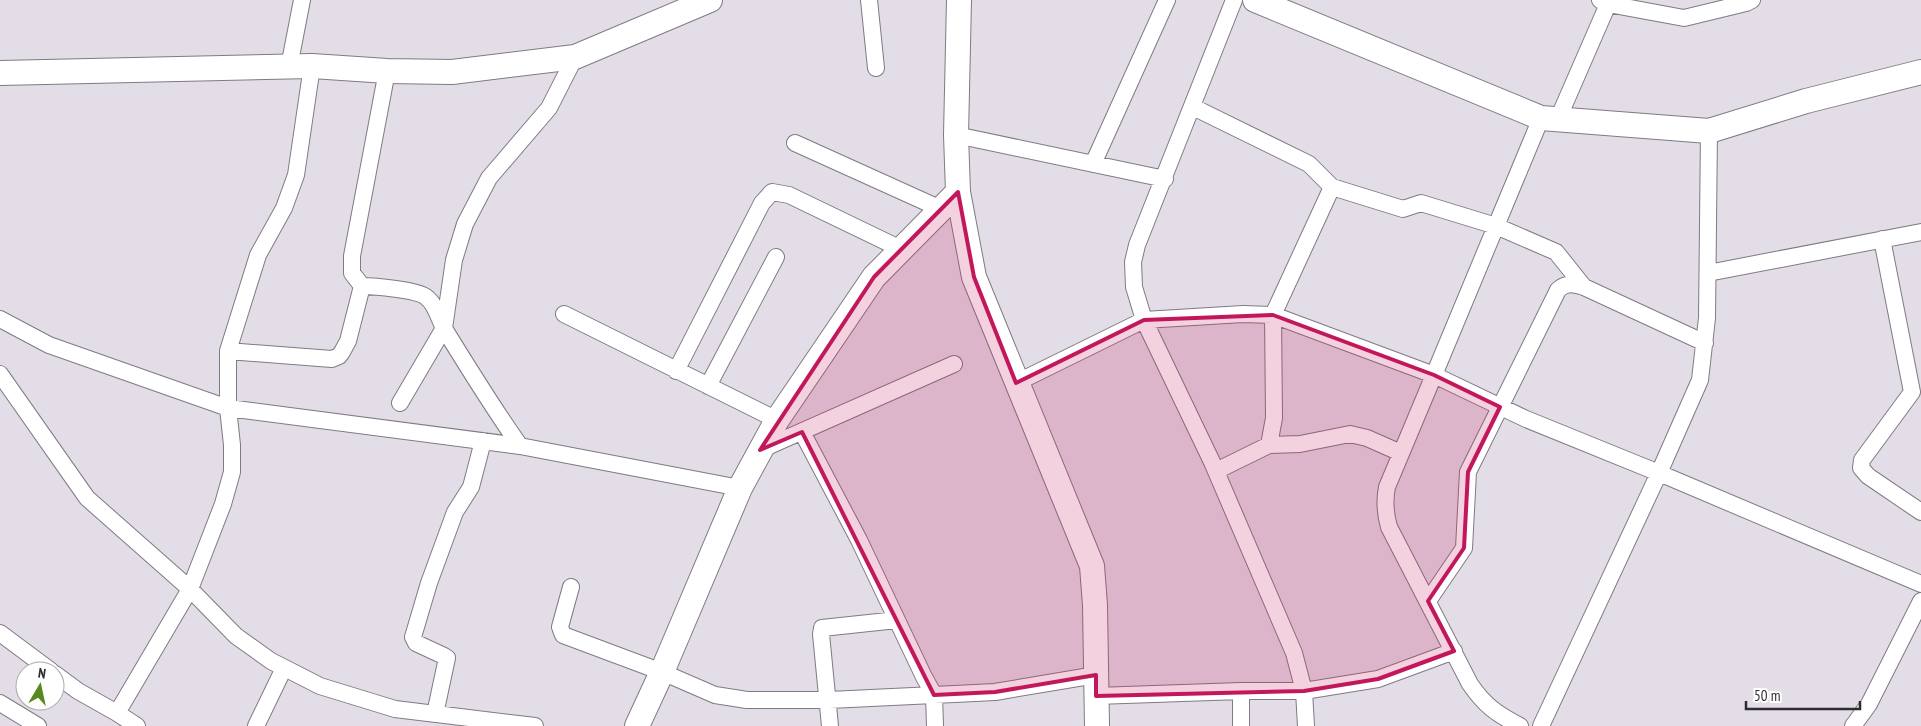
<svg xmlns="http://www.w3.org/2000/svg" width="1921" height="726" viewBox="0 0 1921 726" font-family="'PT Sans Narrow',sans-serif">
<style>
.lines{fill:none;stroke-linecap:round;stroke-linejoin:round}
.street-casing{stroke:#7f7a83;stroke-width:18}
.secondary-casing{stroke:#7f7a83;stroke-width:26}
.street{stroke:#fff;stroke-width:16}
.secondary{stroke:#fff;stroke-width:24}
.marked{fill:#c2185b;fill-opacity:0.2;stroke:#c2185b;stroke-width:4;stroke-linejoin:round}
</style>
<rect width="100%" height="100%" fill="#e3dde7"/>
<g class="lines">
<g class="street-casing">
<path id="street" d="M869 0 876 68
M1234 0 1137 245 1133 262 1134 287 1144 320 1212 462 1294 653 1304 691 1306 726
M1600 0 1608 4 1684 18 1746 3 1752 0
M289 67 302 0
M387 71 352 256V273L362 286C374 286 418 290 426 297 436 304 439 320 445 330 469 369 493 408 520 446
M1193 107 1309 164 1332 187 1403 209 1421 203 1496 226 1556 252 1584 287
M1541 118 1434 375 1526 419 1659 473 1700 380 1707 318 1709 131
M1558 119 1608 4
M956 135 1165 179
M795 143 941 209
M1093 164 1167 0
M1882 239 1912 392 1862 460 1861 468 1868 476 1921 512
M1708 273 1921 232
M564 314 777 420
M0 319 49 345 228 408 520 446 740 488
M228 351 332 359 339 356 342 352 348 341 362 286
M676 371 762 203 772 192 789 195 901 249
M0 374 87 498 190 589 236 636 271 661 320 686 395 709 535 726
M1016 383 1144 320 1243 314 1273 315 1434 375 1387 487C1384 502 1385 513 1389 527L1470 684C1485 706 1497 714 1520 726
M708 386 776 257
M400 403 444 328 454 260 465 224 489 178 549 108 575 57
M1269 445 1300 444 1350 434 1367 438 1401 453
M760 450 954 364
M1216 471 1269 445 1274 418 1273 315 1332 187
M571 587 560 627 563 635 662 672 715 695 747 700H829L934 695 924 677 859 540 802 432
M1428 601 1464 548 1468 472 1558 290C1566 282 1573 284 1584 287L1705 343
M0 633 51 671
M55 674 78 691 117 713
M1241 691H1304L1378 679 1454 651
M1096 696 1241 691V726
M0 703 38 726
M435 714 447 658 444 656 416 643 413 637 429 583 455 512 471 487 483 441
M137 726 117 713 190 589 223 504 232 472V445L228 408V351L258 255 284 208 296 175 312 66
M256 726 284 668
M830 726 821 634 822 628 897 620
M935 726 934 695 995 692 1096 675
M1541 726 1659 473 1921 584
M1853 726 1869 704 1921 601"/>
</g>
<g class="secondary-casing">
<path id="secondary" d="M959 0 956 135 958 192 974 277 1092 566 1095 605 1097 726
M1255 0 1541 118 1709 131 1806 101 1921 72
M0 73 312 66 387 71 452 72 575 57 710 0
M637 726 662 672 740 488 777 420 874 277 958 192"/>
</g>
<use href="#street" class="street"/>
<use href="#secondary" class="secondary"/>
</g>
<path class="marked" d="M958 192 974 277 1016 383 1144 320 1273 315 1434 375 1500 407 1468 472 1464 548 1428 601 1454 651 1378 679 1304 691 1096 696V675L995 692 934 695 802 432 760 450 874 277Z"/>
<g transform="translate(40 686) rotate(9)"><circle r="24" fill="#ffffff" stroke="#acabac"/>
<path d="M0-4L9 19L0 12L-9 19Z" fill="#57891e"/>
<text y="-8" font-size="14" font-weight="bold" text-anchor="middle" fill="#2f2c30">N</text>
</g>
<path d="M1746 701v8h114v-8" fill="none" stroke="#2f2c30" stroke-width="2.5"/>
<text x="1754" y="701" font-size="15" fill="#2f2c30" stroke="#ffffff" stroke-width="4" paint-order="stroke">50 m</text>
</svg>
